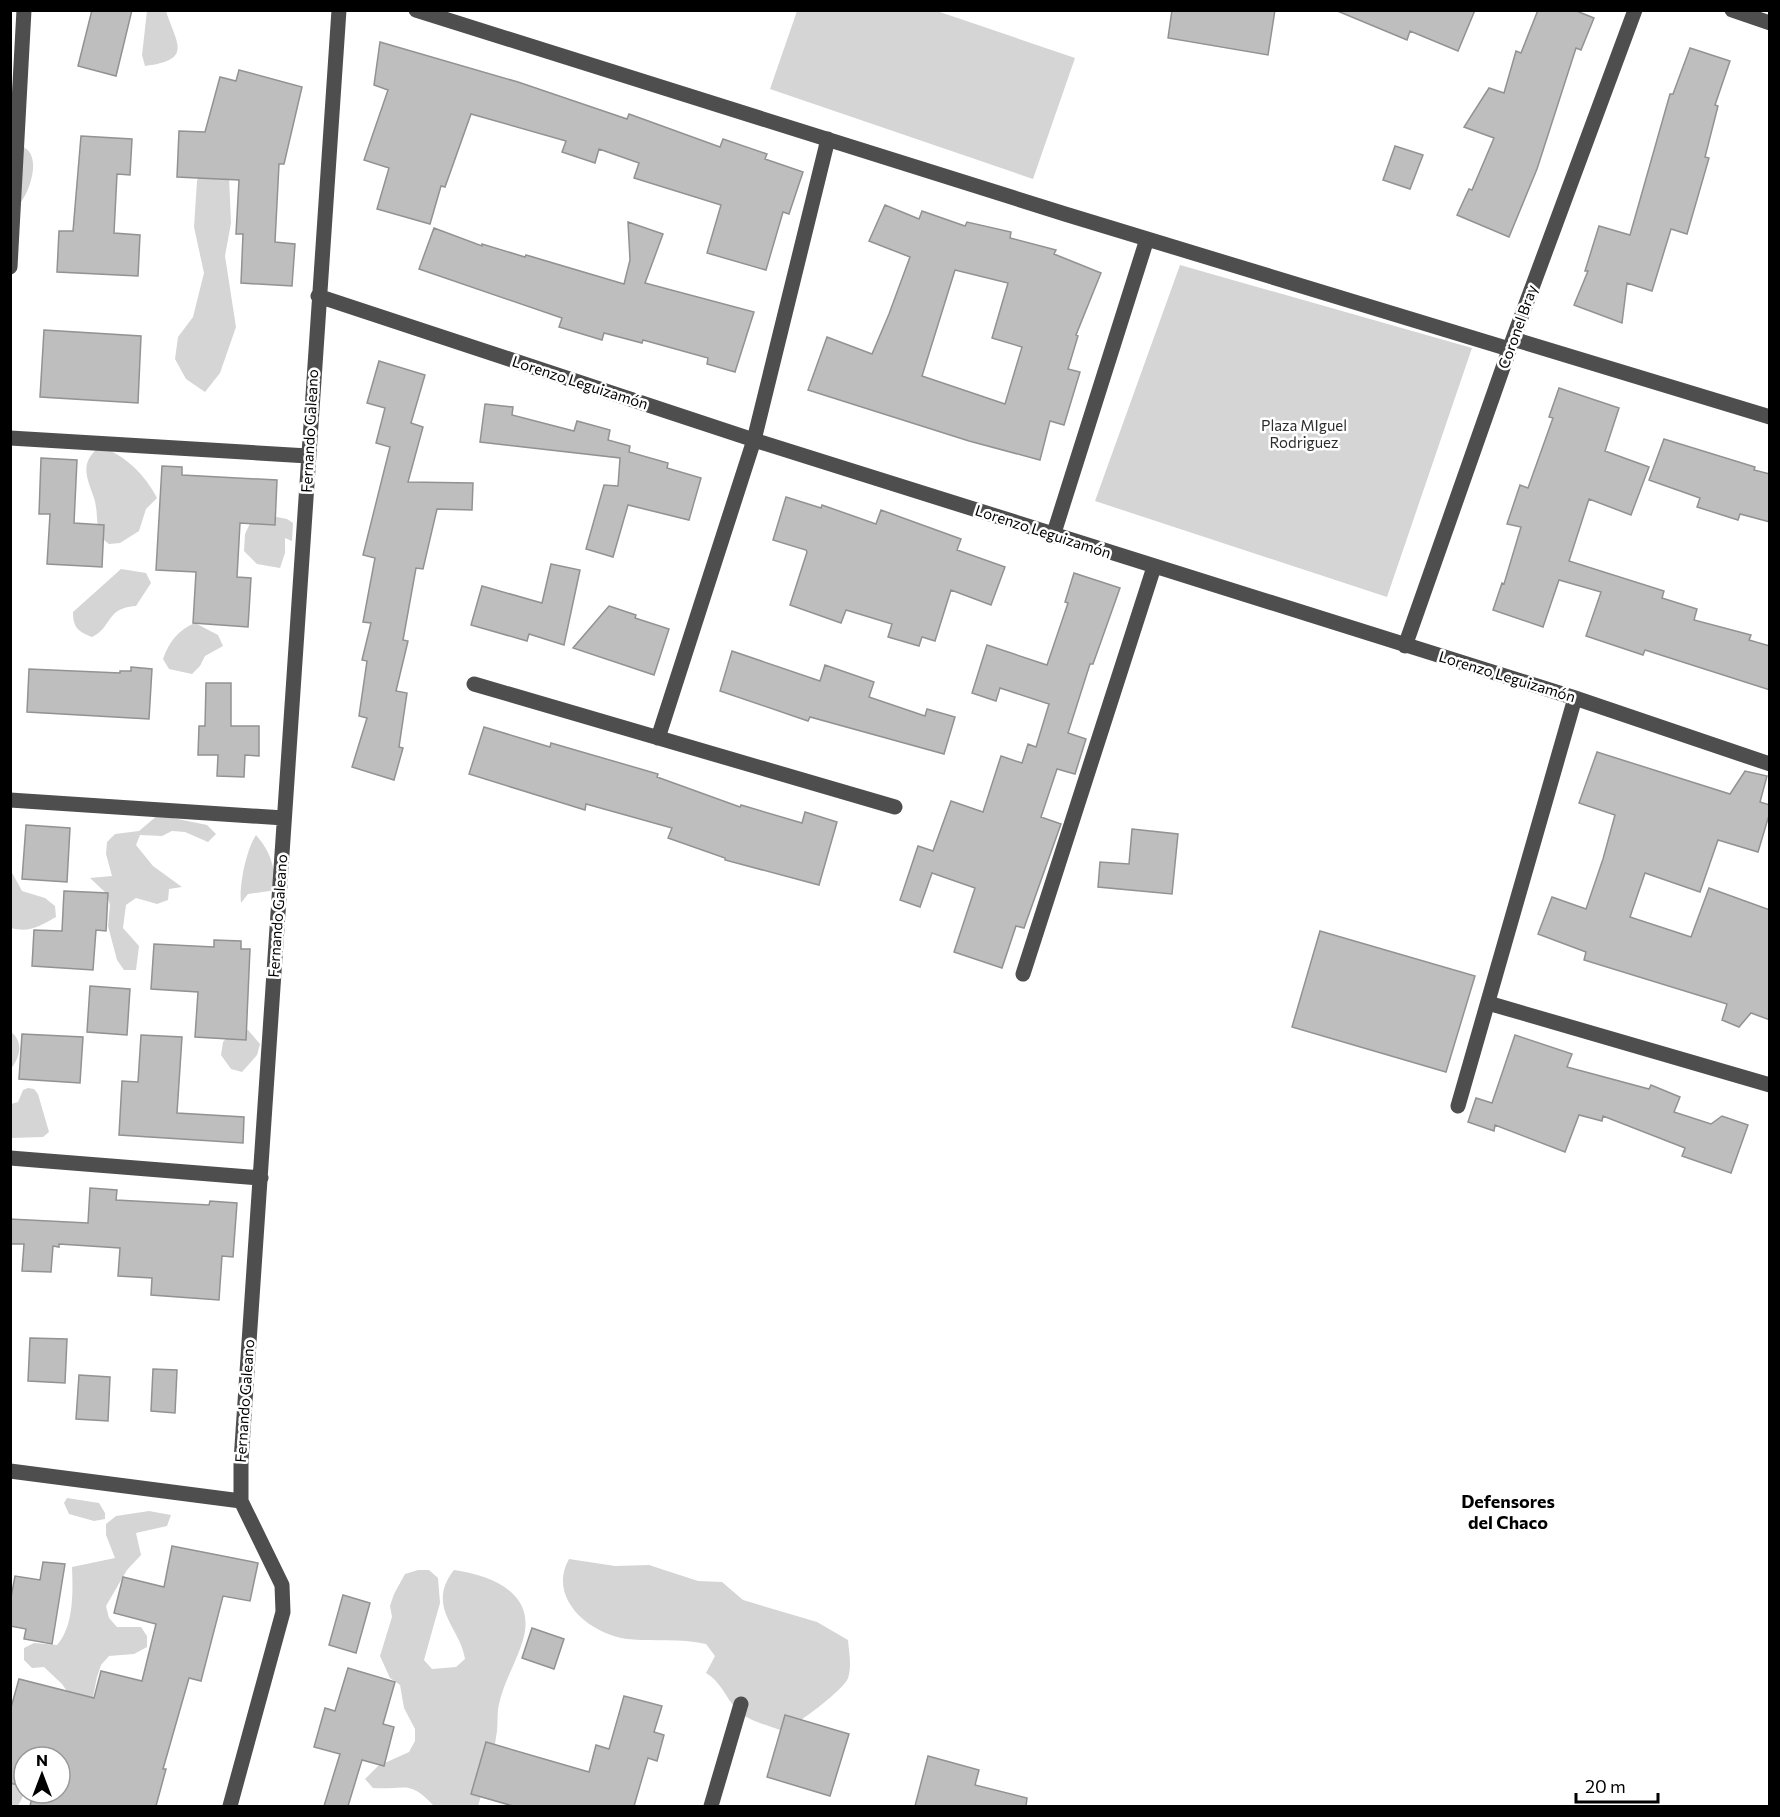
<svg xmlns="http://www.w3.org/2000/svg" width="1780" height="1817" viewBox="0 0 1780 1817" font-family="Commissioner,sans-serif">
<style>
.green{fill:#d5d5d5}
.building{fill:#bebebe;stroke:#929292;stroke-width:1.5;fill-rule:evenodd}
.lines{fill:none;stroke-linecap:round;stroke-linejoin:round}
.minor{stroke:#4e4e4e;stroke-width:15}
.labels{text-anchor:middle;stroke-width:5;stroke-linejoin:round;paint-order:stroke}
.street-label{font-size:15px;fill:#000;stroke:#fff}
.park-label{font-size:15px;fill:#2c2c2c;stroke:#fff}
.quarter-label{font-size:18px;font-weight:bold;fill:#000;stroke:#fff}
</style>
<rect width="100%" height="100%" fill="#fff"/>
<path class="green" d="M147 11H166C176 43 194 60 145 66L142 55Z
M797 11H937L1075 58 1033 179 770 89Z
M21 145C25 148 30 151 31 155 38 170 26 200 15 209Z
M228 154 231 223 225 256 236 327 220 373 205 392 186 379 175 359 178 337 193 317 204 273 194 227 197 181 205 158Z
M1180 265 1472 348 1387 597 1095 501Z
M99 447C124 453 146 476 157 498L146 509 139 531 120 543 109 544 100 537C96 524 98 510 94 498 87 477 79 464 99 447Z
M272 516 287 519 293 523 292 541 285 538V553L280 568 257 564 244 551 245 534 252 519Z
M121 569 146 573 151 583 136 606C105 608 113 627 92 637 78 632 73 627 73 612Z
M195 623 218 635 223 646 205 656 200 666 192 674 169 669 163 659C169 642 178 630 195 623Z
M158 815 207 825 216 834 208 842 185 832 172 831 162 836 140 835 136 845 153 866 182 887 169 889 168 900 157 904 136 898 126 905 123 928 139 946 136 970H124L117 960 108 926 110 905 107 894 90 878 112 876 106 854 107 842 115 834 139 831Z
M256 835C271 852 275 868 276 890L248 894 241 903C239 886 246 850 256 835Z
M10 869 22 891 45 898 55 906 56 917C40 926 29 933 11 928Z
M236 1027 248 1030 260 1044 257 1055 242 1072 231 1069 221 1055 223 1042Z
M11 1032C24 1042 20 1057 11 1069Z
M28 1088 34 1089 38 1094 49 1132 43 1137 11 1138V1104L18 1102 23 1090Z
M67 1498 99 1503 105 1513V1519L94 1521 69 1514 64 1503Z
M149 1511 171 1515 167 1526 136 1533 141 1555 127 1570 106 1606 109 1618 117 1627H141L147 1636V1647L134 1654 109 1656 101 1665 97 1677 88 1722 62 1684 44 1667 32 1668 24 1660V1648L34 1643 57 1645C74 1626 73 1591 72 1567L115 1558 106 1535V1524L116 1516Z
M569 1559 615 1566 649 1565 698 1581 722 1582 743 1600 817 1622 848 1640C849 1652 852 1666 848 1678 844 1690 795 1726 783 1731 768 1725 747 1721 736 1709 725 1696 721 1682 706 1673L715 1656 706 1644C680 1638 653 1642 627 1639 589 1634 547 1598 569 1559Z
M418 1570H429L438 1578 440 1603 424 1660 432 1669 456 1667 465 1659C461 1628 425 1607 454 1570 491 1575 537 1593 523 1640 517 1661 504 1681 499 1704 497 1712 498 1722 497 1731 494 1756 485 1782 478 1806H434C409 1779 406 1790 373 1788L365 1779 378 1766 409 1752 415 1741V1729L404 1708 400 1685 390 1678 380 1656 392 1617 390 1606 394 1594 405 1574Z
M10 1781 24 1794 18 1806H11Z"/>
<path class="building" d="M92 10H132L116 76 78 66Z
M1172 10H1275L1268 55 1168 38Z
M1335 10H1475L1458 51 1410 31 1407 40Z
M1538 10H1574L1594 18 1581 50 1576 48 1537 169 1509 237 1457 215 1469 189 1472 190 1494 138 1464 127 1489 88 1504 93 1516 51 1521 53Z
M380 42 518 82 627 119 629 114 720 147 723 139 767 154 765 159 803 172 789 214 783 212 766 270 707 253 721 205 634 178 639 163 599 149 595 163 562 152 566 141 471 114 445 187 441 186 430 224 377 209 389 168 364 160 388 90 374 85Z
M1690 48 1730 61 1715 105 1718 106 1705 157 1709 158 1687 234 1671 229 1652 291 1627 283 1622 323 1574 305 1588 271H1585L1599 226 1630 235 1670 94H1673Z
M239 70 302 87 284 164H279L275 242 295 244 292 286 241 283 243 234H236L239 180 177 177 179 131 205 132 220 77 236 81Z
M81 136 132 139 130 175 117 174 114 233 140 235 138 276 57 272 59 231H73Z
M1395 146 1423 155 1410 189 1383 180Z
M885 205 919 219 922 211 965 226 967 222 1011 232 1010 238 1056 250 1054 254 1101 273 1076 335 1078 336 1068 369 1080 372 1064 425 1050 421 1040 460 969 441 808 390 827 337 872 354 889 314 910 257 869 241ZM955 270 1008 283 992 338 1022 347 1005 404 922 376Z
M628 222 663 234 645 283 754 312 735 372 707 364 708 358 643 340 642 343 604 333 602 340 559 327 562 318 419 269 434 228 482 246V244L525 257 526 255 624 284 630 260Z
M44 330 141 336 138 403 40 397Z
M379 361 425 375 411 423 423 427 408 482 473 483 472 510 437 509 423 569 416 568 403 640 408 641 396 691 407 693 399 747 403 748 394 780 352 767 367 718 359 716 367 661 362 660 371 623 363 622 375 558 363 555 390 447 376 443 385 408 367 403Z
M1559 388 1619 408 1605 451 1649 467 1631 515 1589 499 1569 561 1664 591 1662 598 1697 609 1694 620 1751 635 1749 640 1770 646V690L1645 650 1643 655 1586 636 1601 592 1559 580 1543 627 1493 610 1502 583 1504 584 1521 527 1507 524 1520 485 1528 488 1553 418 1549 417Z
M485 404 513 407 512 415 574 431 577 421 610 430 608 440 630 446 629 452 668 463 667 468 701 478 689 520 628 505 613 557 586 549 604 485 618 486 620 458 480 442Z
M1664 439 1755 467 1754 470 1770 474V522L1740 514 1738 520 1697 507 1700 498 1649 480Z
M41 458 77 460 74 523 104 525 102 567 47 564 50 514H39Z
M162 466 182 467V475L277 480 275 525 240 523 237 577 251 578 248 627 193 623 196 572 156 570Z
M786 497 821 508 822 505 876 524 881 510 961 539 957 550 1005 567 991 605 951 590 935 641 922 637 919 646 888 637 892 624 846 610 841 623 790 605 807 552 806 550 773 540Z
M551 564 580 570 564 645 529 634 527 641 471 625 482 586 542 603Z
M1074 573 1120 588 1093 664H1090L1068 733 1086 739 1075 774 1057 769 1041 817 1061 824 1024 928 1016 926 1002 968 954 952 975 888 932 873 920 907 900 900 918 846 933 851 951 801 983 812 1001 756 1022 763 1028 744 1036 747 1049 704 1000 688 996 701 972 693 987 645 1047 665 1068 603 1065 602Z
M609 606 636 615 635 618 669 629 654 675 573 648Z
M732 651 820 681 825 665 874 682 869 697 925 716 927 709 955 717 944 754 810 717 808 721 720 691Z
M131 667 152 669 149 719 27 712 29 669 120 673V671H131Z
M206 683H231V726H259V756L245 755 244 777 217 776 218 755H198L199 726H205Z
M484 727 550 747 551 743 658 774 657 777 740 807 741 805 802 823 805 812 837 822 819 885 725 860V858L668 838 672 828 586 804 585 810 469 774Z
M1597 752 1730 794 1745 771 1767 776 1760 802 1770 805V812L1758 852 1718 840 1700 892 1645 873 1630 917 1691 937 1709 888 1770 910V1020L1751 1013 1739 1027 1722 1020 1727 1004 1584 960 1586 952 1538 934 1552 897 1586 909 1603 859 1615 815 1579 803Z
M26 825 70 828 67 882 22 879Z
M1132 829 1178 834 1172 894 1098 887 1100 862 1129 864Z
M64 891 108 893 106 931 96 930 93 970 32 966 34 930 62 931Z
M1320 931 1475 976 1446 1072 1292 1027Z
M214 940 241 941V949H250L246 1040 195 1037 198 992 151 989 154 944 214 947Z
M90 986 130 989 127 1035 87 1032Z
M22 1034 83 1037 80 1083 19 1079Z
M141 1035 182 1037 177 1113 244 1117 243 1143 119 1135 122 1081 138 1082Z
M1515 1035 1572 1054 1567 1067 1649 1089 1651 1085 1680 1097 1674 1112 1711 1124 1722 1116 1748 1125 1731 1173 1682 1156 1685 1148 1603 1116 1602 1121 1579 1115 1565 1152 1495 1125 1494 1131 1468 1122 1476 1098 1492 1103Z
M90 1188 117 1190 116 1200 209 1205 210 1201 237 1203 233 1257 222 1256 219 1300 151 1295 152 1278 118 1276 120 1248 59 1244V1247L53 1246 51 1272 22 1271 24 1244H10V1219L88 1223Z
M30 1338 67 1339 65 1383 28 1381Z
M153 1369 177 1370 175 1413 151 1411Z
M79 1375 110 1377 108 1421 76 1419Z
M172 1546 258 1563 250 1601 223 1596 201 1681 189 1678 163 1769H166L156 1806H30L33 1793H60V1757H24V1787L10 1783V1711L19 1679 94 1698 101 1671 142 1681 156 1624 114 1613 123 1577 164 1587Z
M43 1562 65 1564 52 1644 24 1639 26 1629 10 1626V1603L15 1576 40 1580Z
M343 1595 370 1603 356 1653 329 1645Z
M532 1628 564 1639 554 1669 522 1658Z
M348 1668 395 1682 383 1724 394 1727 384 1766 362 1760 348 1806H324L340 1754 314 1747 325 1708 335 1711Z
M624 1696 662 1706 654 1732 664 1735 657 1761 648 1758 634 1806H513L471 1794 486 1742 589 1772 596 1745 609 1749Z
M785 1715 849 1734 830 1796 767 1777Z
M928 1756 979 1770 975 1785 1027 1798 1026 1806H915Z"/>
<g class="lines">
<path class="minor" d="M416 10 1065 214 1509 349
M1732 10 1770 23
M10 267 24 10
M318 296 754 440 1575 698 1770 764
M1513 339 1770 417
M10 438 308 456
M1053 536 1147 239
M1405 646 1513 339 1635 10
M474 684 895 807
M658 738 754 440 828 139
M10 800 284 818
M1023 974 1154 567
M1488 1003 1770 1085
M1458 1106 1575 698
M10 1158 261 1178
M10 1471 241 1501
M230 1806 283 1612 282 1585 241 1501V1461L339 10
M711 1806 741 1704"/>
</g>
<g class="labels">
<g class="street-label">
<text transform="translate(1518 327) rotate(-70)" y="5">Coronel Bray</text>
<text transform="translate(580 383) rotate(18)" y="5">Lorenzo Leguizamón</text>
<text transform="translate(310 431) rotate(-87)" y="5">Fernando Galeano</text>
<text transform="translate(1043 532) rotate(18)" y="5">Lorenzo Leguizamón</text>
<text transform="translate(1507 677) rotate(17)" y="5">Lorenzo Leguizamón</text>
<text transform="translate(278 916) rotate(-86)" y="5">Fernando Galeano</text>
<text transform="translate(245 1401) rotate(-86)" y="5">Fernando Galeano</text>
</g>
<g class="park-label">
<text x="1304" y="431">Plaza MIguel<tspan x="1304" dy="17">Rodriguez</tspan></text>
</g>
<g class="quarter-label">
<text x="1508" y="1508">Defensores<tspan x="1508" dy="21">del Chaco</tspan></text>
</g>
</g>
<rect width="1780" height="1817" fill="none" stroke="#000000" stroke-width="24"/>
<g transform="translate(42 1775)"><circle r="28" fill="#ffffff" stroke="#999999" stroke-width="1.5"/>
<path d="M0-4.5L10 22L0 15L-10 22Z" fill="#000000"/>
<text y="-9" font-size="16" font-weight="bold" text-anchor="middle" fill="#000000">N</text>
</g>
<path d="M1576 1793v9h82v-9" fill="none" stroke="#000000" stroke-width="3"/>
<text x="1585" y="1793" font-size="18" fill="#000000" stroke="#ffffff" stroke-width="4.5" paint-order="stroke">20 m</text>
</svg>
